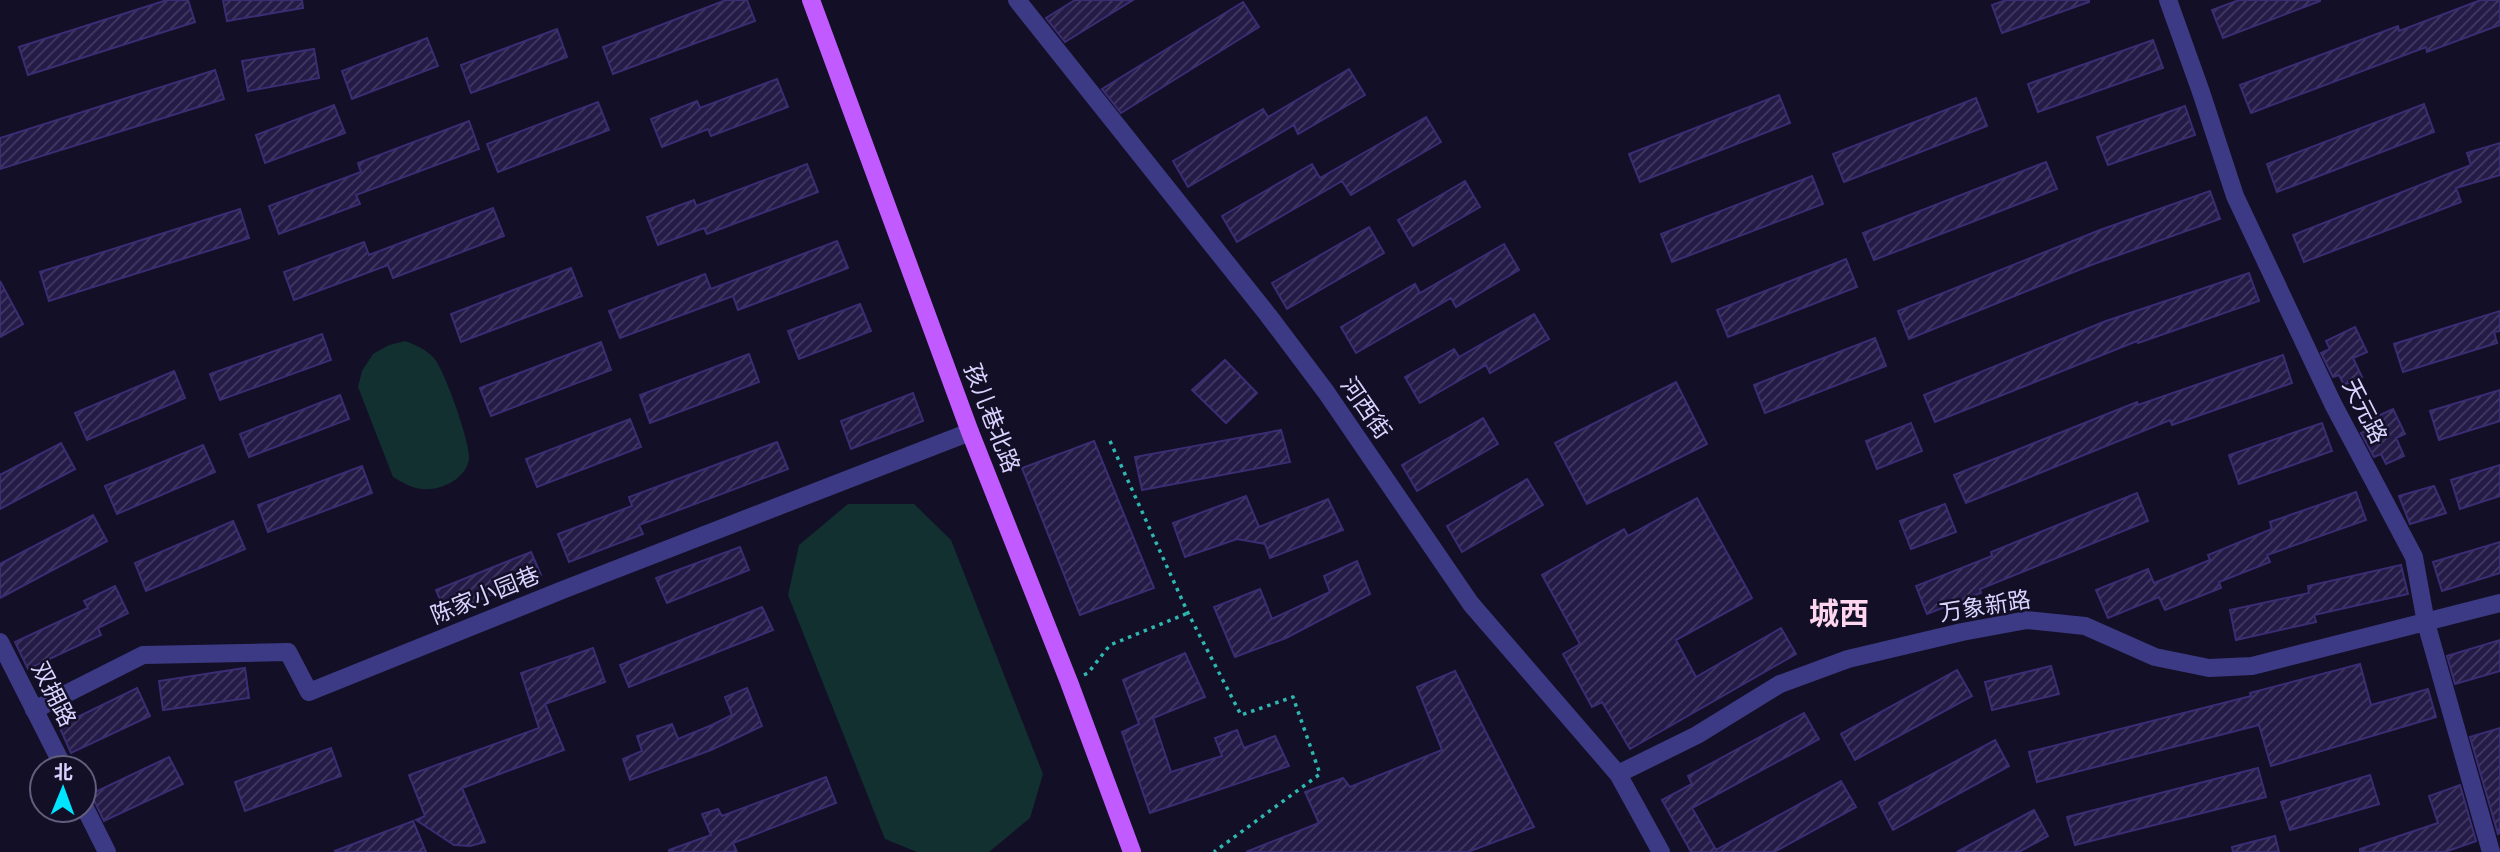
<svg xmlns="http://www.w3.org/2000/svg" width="2500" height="852" viewBox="0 0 2500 852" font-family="Roboto,'Noto Sans SC',sans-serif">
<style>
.park{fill:#12302f}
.building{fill:url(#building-hatch);stroke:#3b2d73;stroke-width:2}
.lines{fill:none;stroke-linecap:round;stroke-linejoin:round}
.path{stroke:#2fb8b0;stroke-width:3.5;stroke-dasharray:3.5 5;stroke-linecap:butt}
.minor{stroke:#3d3a85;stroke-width:18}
.major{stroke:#c25bff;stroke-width:18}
.labels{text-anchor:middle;stroke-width:5;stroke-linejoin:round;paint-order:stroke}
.street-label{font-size:23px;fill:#d9d4ff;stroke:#130f26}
.district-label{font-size:30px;font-weight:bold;fill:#ffd6f0;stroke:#130f26}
</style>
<defs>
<pattern id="building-hatch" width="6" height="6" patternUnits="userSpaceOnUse" patternTransform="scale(1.75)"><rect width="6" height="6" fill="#241b47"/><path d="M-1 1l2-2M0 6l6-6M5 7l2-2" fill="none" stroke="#433b63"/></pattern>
</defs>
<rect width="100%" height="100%" fill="#130f26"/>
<path class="park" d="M405 341C416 345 425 349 433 357 444 368 471 444 469 459 467 478 441 491 423 489 413 489 402 482 393 477L358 387 362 371 373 354 389 345Z
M848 504H914L951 540 1043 774 1030 818 989 852H917L885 839 788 595 799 545Z"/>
<path class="building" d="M167 0H188L195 22 28 75 19 47Z
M223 0H302L303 8 227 21Z
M726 0H747L755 21 613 74 603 47Z
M1075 0H1133L1065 42 1046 18Z
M2006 0H2089V2L2002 33 1992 5Z
M2239 0H2320V1L2223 38 2212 10Z
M2481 0H2500V25L2427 52 2426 47 2251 113 2240 85 2398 26 2399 31Z
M1243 2 1259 27 1121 113 1102 89Z
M557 29 567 57 471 93 461 65Z
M427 38 438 66 352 99 342 71Z
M2153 40 2163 68 2038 112 2028 84Z
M314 49 319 78 248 91 242 61Z
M1349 69 1365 95 1298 134 1294 125 1188 187 1173 161 1263 109 1268 117Z
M215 70 224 99 0 169V138Z
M777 79 788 107 711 136 708 129 662 147 651 119 697 101 700 108Z
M1779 95 1790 123 1640 182 1629 154Z
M1976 98 1987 126 1844 182 1833 154Z
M598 102 609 130 498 172 487 144Z
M2424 104 2434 132 2277 192 2267 164Z
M334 105 345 133 265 163 256 135Z
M2185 106 2195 135 2108 165 2097 137Z
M1426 117 1441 142 1351 195 1342 181 1237 242 1222 216 1312 164 1320 178Z
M469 121 479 149 356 195 360 204 279 234 269 206 361 172 358 163Z
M2500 143V175L2456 188 2461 202 2304 262 2293 235 2471 165 2467 153Z
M2046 162 2057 189 1874 260 1863 233Z
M807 164 818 192 707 234 704 228 658 245 647 217 694 200 696 206Z
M1812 176 1823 204 1672 262 1661 234Z
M1465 181 1480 207 1413 246 1398 220Z
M2210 191 2220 219 2091 265 1909 339 1898 311 2100 230Z
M493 208 504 236 393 278 388 265 294 300 284 272 364 242 369 255Z
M240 209 249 238 49 301 40 272Z
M1369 227 1384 253 1287 309 1272 283Z
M837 241 848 268 738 310 733 296 620 338 609 311 705 274 711 289Z
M1504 244 1519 270 1456 307 1451 298 1356 353 1341 327 1415 284 1420 293Z
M1846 259 1857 287 1728 337 1717 310Z
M571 268 582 296 461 342 451 314Z
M2249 273 2259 301 2138 343 2137 341 1935 422 1924 395 2106 321Z
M0 281 23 324 0 337Z
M860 304 871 331 799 359 788 331Z
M2500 311V331L2494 332 2497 343 2403 372 2394 344Z
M1534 314 1549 339 1490 373 1486 365 1420 403 1405 377 1454 349 1459 357Z
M2355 327 2367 352 2353 358 2362 377 2344 385 2339 375 2333 377 2321 353 2330 349 2326 341Z
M322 334 331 360 220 400 210 374Z
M1875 338 1886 366 1765 413 1754 385Z
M601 342 611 370 491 416 480 388Z
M749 354 759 382 650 423 640 395Z
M2283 355 2292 383 2172 425 2170 420 1966 503 1954 475 2137 402 2138 405Z
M1225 360 1257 393 1226 423 1192 390Z
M174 371 185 398 87 440 75 413Z
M1676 382 1707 444 1587 504 1555 443Z
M2500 390V421L2439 440 2430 411Z
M913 393 923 421 851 449 841 421Z
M340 395 349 419 249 457 240 434Z
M2393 409 2405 434 2396 438 2404 456 2386 464 2381 454 2374 457 2361 433 2372 428 2369 420Z
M1483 418 1498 444 1417 491 1402 465Z
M630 419 641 447 537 487 526 459Z
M1911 423 1922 451 1877 469 1866 441Z
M2322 423 2332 451 2239 484 2229 455Z
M1281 430 1290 462 1142 490 1135 457Z
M1094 441 1154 588 1080 615 1022 468Z
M777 442 788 469 639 525 643 534 569 562 558 534 632 506 629 497Z
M61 443 75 469 0 509V475Z
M203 445 215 472 117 514 105 486Z
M2500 465V496L2460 509 2451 480Z
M362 466 372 493 268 532 258 505Z
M1527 479 1543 505 1462 552 1447 526Z
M2434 486 2446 513 2410 524 2399 496Z
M2356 492 2366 520 2267 555 2270 562 2219 582 2221 588 2165 610 2159 597 2108 618 2096 590 2148 569 2154 583 2210 560 2208 555 2272 529 2270 522Z
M2137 493 2148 521 1980 589 1981 593 1927 614 1916 586 1992 556 1991 552Z
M1246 496 1259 527 1328 499 1343 530 1270 558 1265 544 1237 539 1185 557 1173 523Z
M1697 498 1752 598 1676 640 1696 677 1781 628 1796 654 1630 749 1602 702 1592 707 1563 654 1580 644 1542 575 1624 529 1628 536Z
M1945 504 1956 532 1911 549 1900 521Z
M93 515 107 541 0 598V564Z
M233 521 245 549 146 591 135 563Z
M2500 542V573L2442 591 2433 562Z
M740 547 749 570 667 603 656 578Z
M531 552 541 575 446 613 436 590Z
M1357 561 1370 594 1286 638 1235 657 1214 607 1260 589 1272 619 1330 592 1324 576Z
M2401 565 2408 594 2314 615 2316 622 2236 640 2230 610 2309 593 2308 586Z
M115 586 128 613 98 628 101 635 28 669 15 642 88 608 84 601Z
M762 607 773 630 629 687 620 665Z
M2500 640V671L2455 684 2447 656Z
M593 648 605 682 545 704 564 750 462 788 485 842 470 846 454 845 416 820 425 816 409 775 539 728 521 673Z
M1185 653 1205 697 1153 718 1171 772 1222 756 1215 738 1237 730 1244 748 1275 736 1289 766 1150 813 1122 732 1139 724 1123 680Z
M2360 664 2371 705 2428 689 2436 717 2271 766 2259 725 2037 782 2029 752 2251 696 2250 693Z
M2051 666 2059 694 1992 710 1985 682Z
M245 668 249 698 163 710 159 681Z
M1957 670 1972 696 1855 760 1841 734Z
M1455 671 1534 827 1468 852H1246L1319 823 1305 792 1343 778 1350 787 1442 750 1417 687Z
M137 688 150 716 71 753 59 726Z
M747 688 762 726 711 750 630 780 623 759 642 751 637 736 672 724 678 739 712 725 732 715 725 697Z
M1804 713 1819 739 1692 808 1716 850 1841 781 1856 807 1774 852H1691L1662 800 1692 784 1688 776Z
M2500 728V833L2498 834 2470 737Z
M1995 740 2009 766 1893 830 1879 803Z
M331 748 341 776 245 811 235 782Z
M169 757 183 784 104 821 91 794Z
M2258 768 2266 797 2075 845 2067 817Z
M2370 775 2379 804 2290 830 2281 802Z
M826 777 836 803 733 843 737 852H669V850L711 835 702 814 718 809 722 816Z
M2460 785 2476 841 2445 852H2360V849L2438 823 2429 796Z
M2034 810 2048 836 2019 852H1957Z
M413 821 426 852H336L335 851Z
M2275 836 2279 852H2233L2232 847Z"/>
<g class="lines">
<path class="path" d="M1110 441 1188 613 1241 715 1293 697 1320 774 1214 852
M1084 675 1088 673 1110 645 1188 613"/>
<path class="minor" d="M1017 0 1268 315 1326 392 1471 604 1618 774 1661 852
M2168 0 2201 92 2235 196 2333 404 2414 557 2426 623 2491 852
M0 642 64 768
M34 710 143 655 288 652 309 692 565 589 970 432
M1618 774 1697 735 1780 684 1848 659 1962 632 2027 620 2085 626 2155 657 2209 668 2252 666 2500 603
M84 806 107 852"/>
<path class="major" d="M811 0 970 432 1069 682 1132 852"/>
</g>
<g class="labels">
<g class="street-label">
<text transform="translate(1366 408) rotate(55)" y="8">河西街</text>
<text transform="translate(2365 411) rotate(63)" y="8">天元路</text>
<text transform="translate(992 418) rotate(69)" y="8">孩儿巷北路</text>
<text transform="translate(485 595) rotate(-22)" y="8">陈家小园巷</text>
<text transform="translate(1985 606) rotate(-9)" y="8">万象新路</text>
<text transform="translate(54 694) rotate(63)" y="8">双拥路</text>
</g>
<g class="district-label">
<text x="1839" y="624">城西</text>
</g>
</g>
<g transform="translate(63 789) rotate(1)"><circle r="33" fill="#130f26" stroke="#625e7d" stroke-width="2"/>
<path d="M0-5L12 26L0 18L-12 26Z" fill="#00e5ff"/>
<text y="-10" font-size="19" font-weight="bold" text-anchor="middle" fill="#d9d4ff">北</text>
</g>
</svg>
